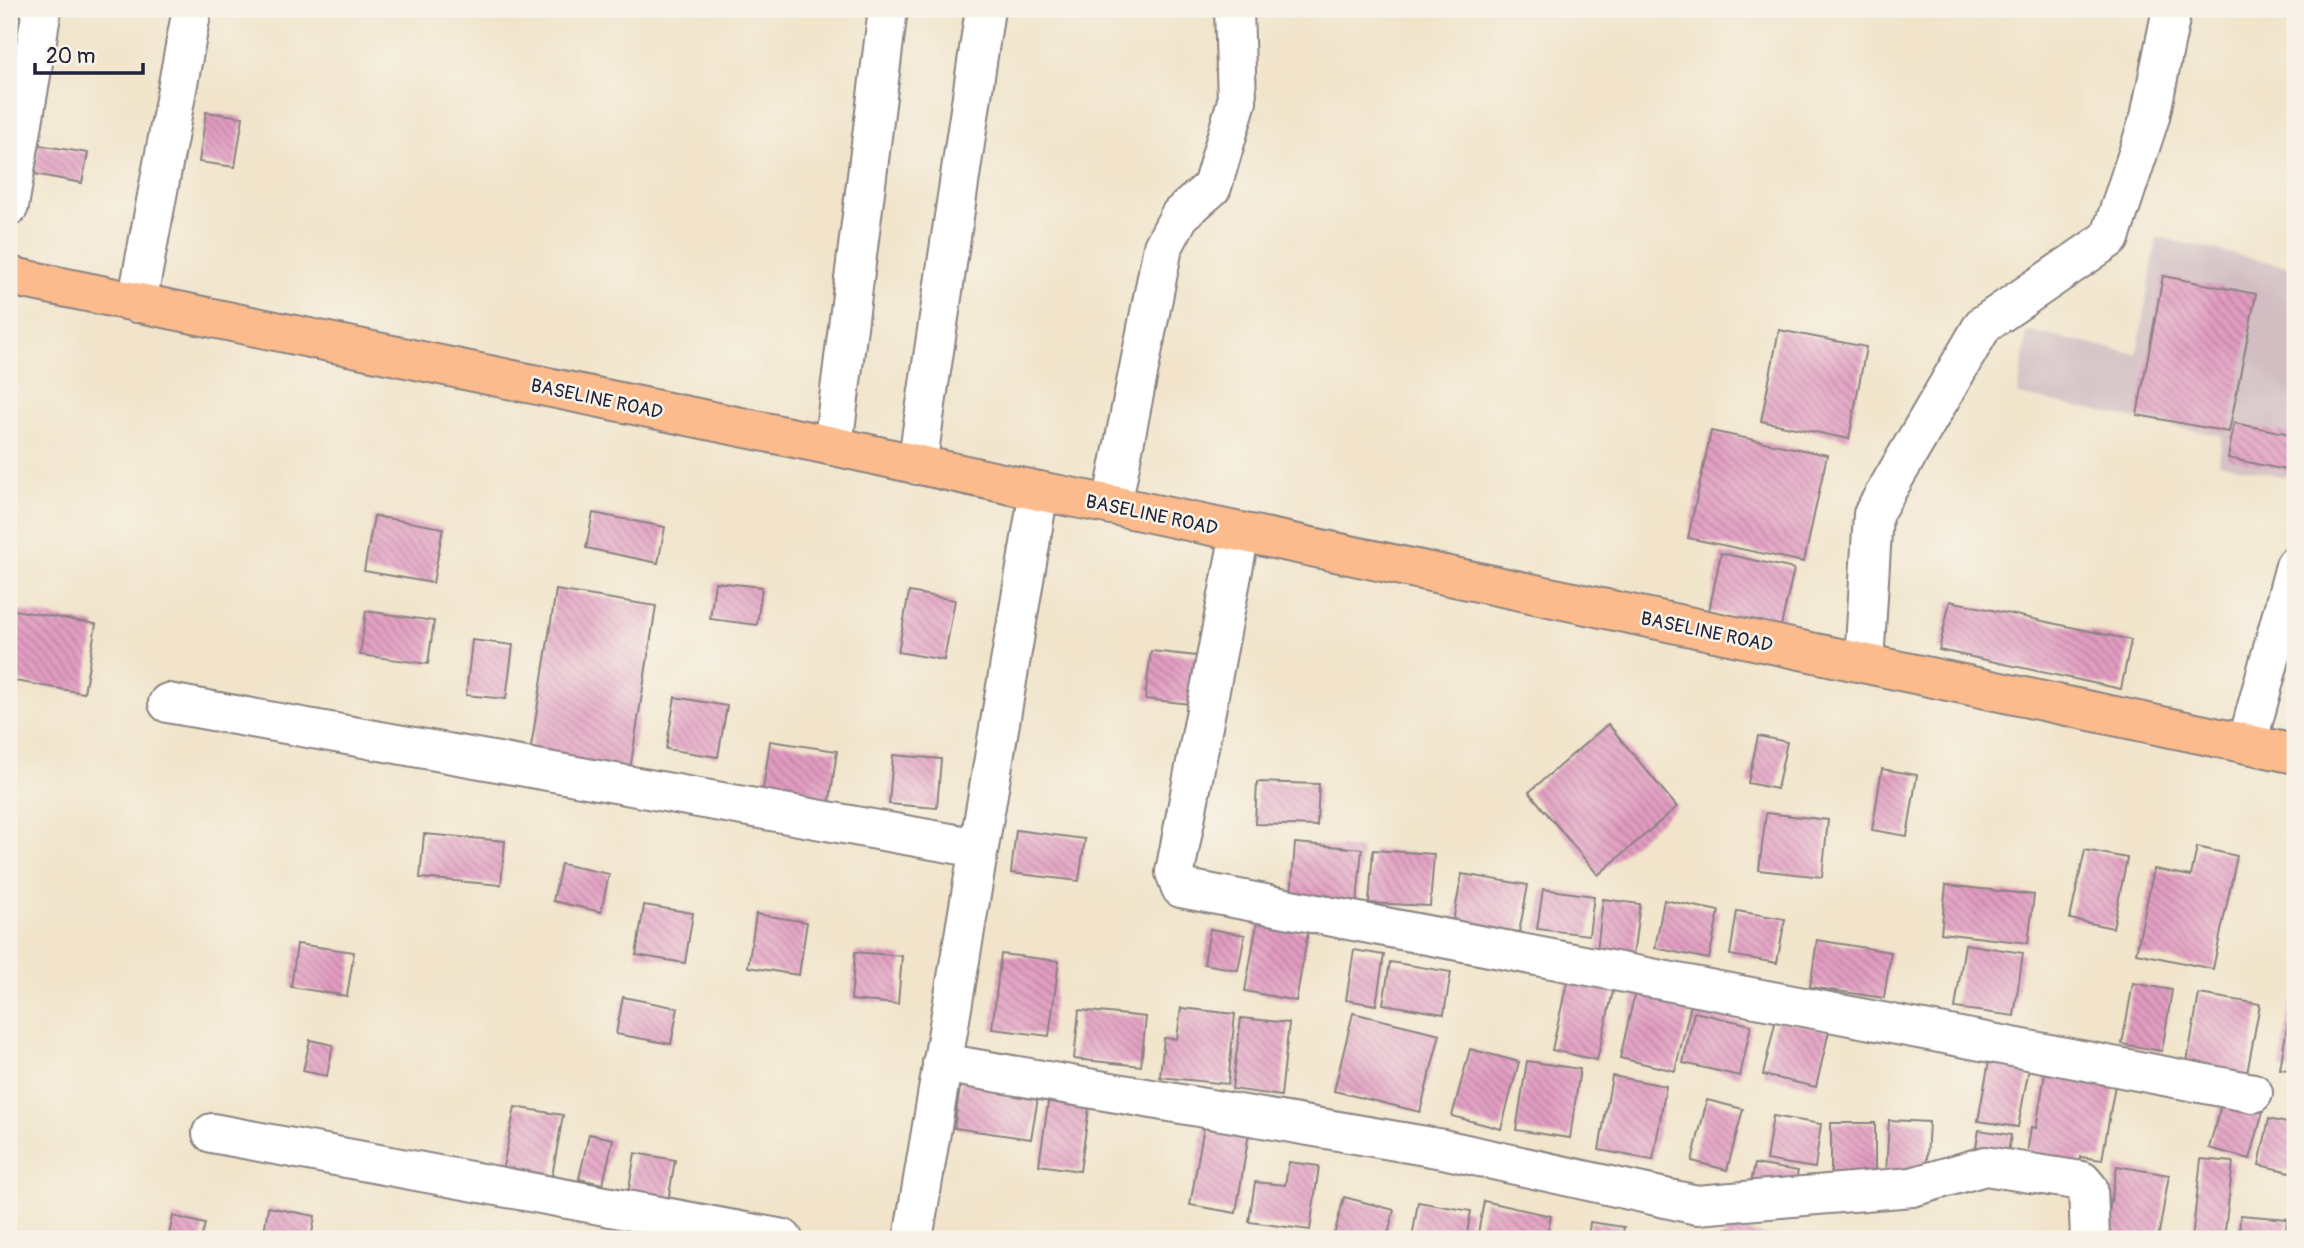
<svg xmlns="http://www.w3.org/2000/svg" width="2304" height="1248" viewBox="0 0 2304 1248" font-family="Pangolin,sans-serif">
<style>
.industrial{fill:#d2bec2}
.building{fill:url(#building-back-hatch)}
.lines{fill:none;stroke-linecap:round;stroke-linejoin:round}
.minor-casing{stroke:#8a8382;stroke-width:42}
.major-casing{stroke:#8a8382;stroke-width:42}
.minor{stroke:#fff;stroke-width:38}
.major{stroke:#fbbb8c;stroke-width:38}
.labels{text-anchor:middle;stroke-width:5;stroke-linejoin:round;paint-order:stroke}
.street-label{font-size:19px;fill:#22223b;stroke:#f7f3e8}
</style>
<defs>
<pattern id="building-back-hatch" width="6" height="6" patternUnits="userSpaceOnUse" patternTransform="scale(1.75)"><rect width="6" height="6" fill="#e29cc1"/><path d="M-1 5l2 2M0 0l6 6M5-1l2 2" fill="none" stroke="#b77f9e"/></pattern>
</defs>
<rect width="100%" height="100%" fill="#f7f3e8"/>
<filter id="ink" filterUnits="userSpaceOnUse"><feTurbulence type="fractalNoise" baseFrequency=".0143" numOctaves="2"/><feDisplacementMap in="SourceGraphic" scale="14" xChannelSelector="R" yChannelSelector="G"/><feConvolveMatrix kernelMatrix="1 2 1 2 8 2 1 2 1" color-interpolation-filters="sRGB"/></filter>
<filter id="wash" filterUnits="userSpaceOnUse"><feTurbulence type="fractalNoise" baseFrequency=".00686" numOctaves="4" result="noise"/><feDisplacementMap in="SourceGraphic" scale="28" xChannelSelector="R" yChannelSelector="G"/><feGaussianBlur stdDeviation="1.57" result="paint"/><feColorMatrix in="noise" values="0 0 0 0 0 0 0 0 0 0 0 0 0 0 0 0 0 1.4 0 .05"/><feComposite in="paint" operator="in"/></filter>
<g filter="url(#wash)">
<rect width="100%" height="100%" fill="#f1e4ca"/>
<path class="industrial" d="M2157 237 2295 268V479L2219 463 2222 436 2018 395 2027 331 2137 354Z"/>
<g id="blocks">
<path class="building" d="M206 112 243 117 235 167 199 162Z
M39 145 88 153 82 183 34 174Z
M2163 276 2256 294 2229 432 2137 415Z
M1779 330 1866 347 1849 439 1761 421Z
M2234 423 2295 435V472L2228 458Z
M1711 431 1827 455 1804 562 1688 538Z
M593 513 665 527 658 563 586 548Z
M374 516 443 528 433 583 364 571Z
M1721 553 1794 569 1781 626 1709 611Z
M715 582 762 587 757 625 710 619Z
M556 590 656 606 629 776 529 760Z
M909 592 955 600 944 660 898 652Z
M1950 601 2131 640 2121 689 1939 650Z
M9 609 96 624 84 693 9 680Z
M366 611 434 621 428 664 360 655Z
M472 640 513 645 506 699 466 695Z
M1151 651 1205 657 1200 705 1145 699Z
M675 697 727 706 718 757 666 749Z
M1608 724 1677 807 1598 875 1529 792Z
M1758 736 1787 742 1777 789 1748 783Z
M770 741 837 751 829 806 762 797Z
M893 755 941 759 937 808 889 804Z
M1882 769 1917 775 1907 836 1872 830Z
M1257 782 1319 784 1317 826 1255 824Z
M1766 813 1828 820 1822 877 1759 870Z
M1016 830 1085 839 1079 881 1011 873Z
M424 834 505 841 501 885 420 878Z
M1295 843 1362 849 1357 902 1291 896Z
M2197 847 2237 856 2213 969 2136 953 2154 869 2191 876Z
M1373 850 1434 854 1430 906 1369 903Z
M2085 850 2127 858 2113 928 2070 919Z
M561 864 609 874 601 912 553 901Z
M1462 874 1528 885 1519 933 1453 921Z
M1946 885 2034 895 2028 943 1941 933Z
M1543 889 1594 896 1589 935 1537 929Z
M1603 899 1640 904 1633 956 1597 951Z
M1664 900 1719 911 1709 959 1655 948Z
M644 905 693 913 685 963 636 955Z
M1737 911 1785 919 1777 963 1730 955Z
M756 914 807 922 799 975 748 967Z
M1257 923 1308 932 1296 1001 1245 991Z
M1210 929 1245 935 1238 970 1204 964Z
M1817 940 1891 952 1884 998 1810 987Z
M297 944 354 952 347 996 291 987Z
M1965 944 2023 953 2014 1016 1955 1008Z
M1354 950 1384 955 1376 1005 1346 1000Z
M855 952 902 956 898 1004 851 1000Z
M1001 954 1059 961 1049 1036 992 1029Z
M1390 962 1451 972 1444 1014 1383 1004Z
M1569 973 1615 983 1597 1060 1552 1050Z
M2133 983 2172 990 2162 1051 2122 1044Z
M1636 988 1692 1000 1675 1071 1620 1058Z
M2199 994 2260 1004 2245 1084 2185 1073Z
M623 997 678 1008 671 1044 616 1034Z
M2291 1003H2295V1071L2280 1069Z
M1181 1008 1235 1014 1228 1084 1160 1077 1164 1038 1177 1039Z
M1079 1010 1146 1017 1141 1066 1074 1059Z
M1694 1012 1751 1025 1740 1076 1683 1063Z
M1353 1013 1440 1034 1420 1112 1334 1091Z
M1241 1018 1289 1023 1281 1096 1232 1089Z
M1776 1019 1829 1031 1816 1087 1763 1075Z
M310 1040 333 1045 327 1076 303 1071Z
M1470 1049 1519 1062 1501 1129 1452 1116Z
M1527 1061 1580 1069 1570 1138 1516 1130Z
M1989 1061 2029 1068 2018 1127 1978 1121Z
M2046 1067 2116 1079 2102 1160 2080 1157 2079 1167 2026 1160 2031 1127 2036 1128Z
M1612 1076 1666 1086 1653 1160 1599 1150Z
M961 1080 1039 1092 1031 1139 954 1128Z
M1049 1096 1090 1101 1080 1171 1039 1165Z
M1707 1100 1743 1109 1727 1170 1692 1161Z
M2222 1101 2263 1112 2250 1159 2209 1148Z
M515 1107 563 1115 552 1176 503 1167Z
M1773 1116 1821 1124 1815 1168 1766 1160Z
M2269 1119 2295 1125V1173L2259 1165Z
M1889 1120 1929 1122 1926 1176 1886 1174Z
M1831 1123H1875V1177H1831Z
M1204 1126 1249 1133 1236 1213 1190 1205Z
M1979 1130 2011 1135 2006 1164 1974 1159Z
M589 1134 613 1139 603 1184 579 1179Z
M635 1153 675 1160 668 1201 628 1194Z
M2201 1159 2233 1162 2224 1239H2192Z
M1289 1162 1319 1166 1310 1230 1249 1222 1255 1182 1285 1185Z
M1755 1164 1798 1171 1793 1194 1750 1187Z
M2117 1166 2169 1175 2158 1239H2104Z
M1344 1197 1394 1210 1387 1239H1333Z
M1484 1201 1551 1216 1546 1239H1477Z
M1418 1202 1471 1211 1466 1239H1412Z
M268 1207 315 1216 311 1239H263Z
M2240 1215 2287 1219 2285 1239H2239Z
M173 1216 205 1224 201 1239H168Z
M1590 1222 1624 1227 1622 1239H1588Z
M1726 1228 1770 1236V1239H1724Z"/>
</g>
</g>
<g filter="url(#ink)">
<use href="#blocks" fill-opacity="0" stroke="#8a8382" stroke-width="2"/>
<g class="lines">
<g class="minor-casing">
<path id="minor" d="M9 206 42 9
M137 303 192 9
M833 446 888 9
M917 465 985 9
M1112 505 1163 247 1180 215 1212 187 1237 101 1234 9
M1240 533 1175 872 1181 888 2253 1093
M1864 663 1873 514 1983 325 2110 238 2150 117 2172 9
M168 703 978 848
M2247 744 2295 566
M942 1063 1443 1149 1697 1205 1912 1187 1985 1166 2082 1181 2088 1188 2090 1239
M212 1133 783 1239
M913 1239 1039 491"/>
</g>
<g class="major-casing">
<path id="major" d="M9 276 833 446 1039 491 1112 505 2295 754"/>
</g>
<use href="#minor" class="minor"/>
<use href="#major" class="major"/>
</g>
</g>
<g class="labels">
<g class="street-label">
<text transform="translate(597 398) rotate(12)" y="7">BASELINE ROAD</text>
<text transform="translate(1152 514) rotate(12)" y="7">BASELINE ROAD</text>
<text transform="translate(1707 631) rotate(12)" y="7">BASELINE ROAD</text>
</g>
</g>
<rect width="2304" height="1248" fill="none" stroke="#f7f3e8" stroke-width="35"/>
<path d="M35 63v10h108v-10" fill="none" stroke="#22223b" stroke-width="3.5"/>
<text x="46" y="63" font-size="21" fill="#22223b" stroke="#f7f3e8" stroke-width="5" paint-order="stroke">20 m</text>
</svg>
